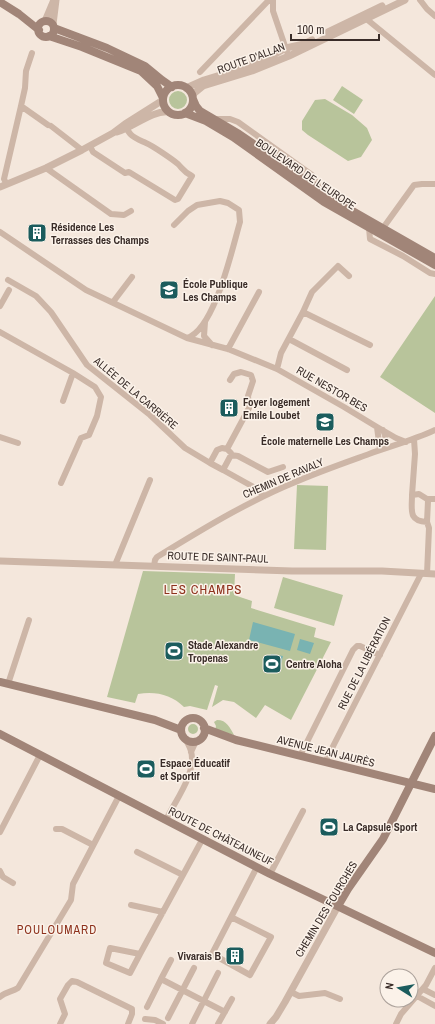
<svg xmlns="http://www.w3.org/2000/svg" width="435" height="1024" viewBox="0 0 435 1024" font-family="'Archivo Narrow',sans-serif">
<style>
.green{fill:#b8c49b}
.water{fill:#79b3b2}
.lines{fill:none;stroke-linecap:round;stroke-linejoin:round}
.minor{stroke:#cdb6a7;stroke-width:6}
.tertiary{stroke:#cdb6a7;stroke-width:7}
.secondary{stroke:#a18578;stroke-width:8}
.labels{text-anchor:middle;stroke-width:3;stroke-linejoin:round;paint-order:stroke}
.street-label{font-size:11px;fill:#392c28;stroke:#fbf2e9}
.poi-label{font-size:11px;font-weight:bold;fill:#392c28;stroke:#fbf2e9;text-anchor:start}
.neighbourhood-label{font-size:12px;letter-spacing:1px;fill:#8d311c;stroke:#fbf2e9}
.quarter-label{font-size:13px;letter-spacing:1px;fill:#8d311c;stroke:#fbf2e9}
</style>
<rect width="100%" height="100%" fill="#f4e7dc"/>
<path class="green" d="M342 86 363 100 354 114 333 100Z
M169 100a9 9 0 1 1 18 0a9 9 0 1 1-18 0Z
M325 99 352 115 367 128 372 140 361 157 348 161 308 135 302 130V121L315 100Z
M435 296V413L380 377Z
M297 485 328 486 326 550 294 549Z
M143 571 235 574 234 595 252 601 251 608 316 628 314 637 331 642 291 720 265 705 256 718 234 702 223 700 212 707 218 686 215 685 207 710 190 706 184 707C172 695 156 691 138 694L135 703 107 697Z
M283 577 343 595 334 626 274 608Z
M217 720C227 720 230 728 234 735L215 730 216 726 214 722Z
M188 729a5 5 0 1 1 10 0a5 5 0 1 1-10 0Z"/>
<path class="water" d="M253 622 295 634 290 651 249 640Z
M300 639 314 643 310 654 297 650Z
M271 654 283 656 281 664 278 663 274 668 268 666Z"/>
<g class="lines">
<path class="minor" d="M273 0V11L287 52
M420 0 427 9 435 16
M364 17 435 75
M200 72 269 0
M21 106 48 125
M216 119H230L238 122 312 175 317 183 320 191
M51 126 82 150
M90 146 93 152 125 173 129 172 175 200 178 199 192 176C184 172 183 169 178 164 172 159 153 146 146 143 135 138 130 137 125 125
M46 168 111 214 124 215 131 211
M6 183 4 179 21 106 25 88 26 71 32 53
M174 225 188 211 197 205 220 201 228 203 239 210 240 222C232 249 215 329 187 338
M369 228 370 239 403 256 430 273 435 274
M383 228 414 185 422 184H435
M0 232 86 290 187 338 228 349 277 369 344 407 377 427 396 438 406 442
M8 280 36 296 51 312 87 365 150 415 185 448 210 463
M113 302 132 277
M0 306 9 290
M303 312 370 345
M205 322 204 336 212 345
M0 332 73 373 95 387 101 397 97 416 89 435 81 438 61 483
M289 339 347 370
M228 349 259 292
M277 369 281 353 303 312 312 292 338 266 349 276
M230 380 234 374 241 372 251 375 253 381 248 396 249 408 227 449 231 453V455
M63 401 73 373
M377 427 380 450
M383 430 385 435 386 448
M0 437 18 443
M223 470 210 463 217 450 222 448 227 449
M412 495 415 454 414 439
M263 496 259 490 223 470 231 455 238 456 268 472 283 467
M427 522C408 521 412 510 412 495L419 494 427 499H435
M115 565 150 480
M154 566 155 560 157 557C201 530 245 503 293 483 318 472 344 463 369 454 391 446 414 440 435 430
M427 574 429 528 427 522 428 501 427 499
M8 684 29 620
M191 752 196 741
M300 756 353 650 357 646H360L380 655
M325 762 421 574
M166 820C175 801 197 773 191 751 190 747 187 743 186 739
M56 829H62L93 845
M0 832 40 755
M137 852 183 875
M0 871 3 877 13 883
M270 874 303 811
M131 905 163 912
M231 917 271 937 250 975 212 954 257 867
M140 954 130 973 106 963 110 948 140 954 202 840
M171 960 161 979 225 1012
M423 989 435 995
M291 992 299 996 325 993 340 999
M417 996 435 1006
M0 997C5 992 12 992 18 988L71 900 73 884 119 796
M147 1007 161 979
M168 1018 194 968
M145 1019 155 1020 163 1024
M60 1024 65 1014 60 999 68 985 72 981 77 982 132 1009V1014L128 1024
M192 1024 218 973
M218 1024 232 999
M396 1024 401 1014 426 985 435 968"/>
<path class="tertiary" d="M45 21 53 2
M53 24 56 0
M328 32 382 6
M186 88 204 80 243 68 270 57 286 48 304 44 312 40
M192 95 203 86 252 71 289 56 405 0
M117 132C134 127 152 110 169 112
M0 187 46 168 82 150 113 133 125 124 163 100
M0 561 292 571H382L435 574
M270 1024 276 1017 285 1002 338 906"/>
<path class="secondary" d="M0 2 19 14 39 30
M38 29a8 8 0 1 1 16 0a8 8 0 1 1-16 0Z
M54 28 107 48 145 66 162 80 172 87
M49 36 82 47 141 71 157 86 163 98
M163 100a15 15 0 1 1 30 0a15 15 0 1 1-30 0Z
M193 99 196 106 200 111 239 134 342 205 435 258
M185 113 206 121 233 137 324 202 435 265
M0 682 155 720 181 730
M181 730a12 12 0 1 1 24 0a12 12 0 1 1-24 0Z
M204 728 236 740 435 789
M0 734 270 874 435 953
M338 906 348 889 383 839 435 736"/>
</g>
<defs>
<g id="building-square" transform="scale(1)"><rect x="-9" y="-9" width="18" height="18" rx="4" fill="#1b5c5d" stroke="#fbf2e9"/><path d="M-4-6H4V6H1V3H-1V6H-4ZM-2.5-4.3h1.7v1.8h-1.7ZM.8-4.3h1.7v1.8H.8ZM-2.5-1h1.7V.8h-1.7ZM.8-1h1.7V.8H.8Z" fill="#fff"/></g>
<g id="school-square" transform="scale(1)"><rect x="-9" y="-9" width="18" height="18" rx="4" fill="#1b5c5d" stroke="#fbf2e9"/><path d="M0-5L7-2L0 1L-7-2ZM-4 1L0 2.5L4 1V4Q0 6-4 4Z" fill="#fff"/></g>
<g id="stadium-square" transform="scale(1)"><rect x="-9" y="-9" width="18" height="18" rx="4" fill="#1b5c5d" stroke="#fbf2e9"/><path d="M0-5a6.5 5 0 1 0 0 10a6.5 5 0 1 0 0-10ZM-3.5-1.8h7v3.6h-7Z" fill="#fff"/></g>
</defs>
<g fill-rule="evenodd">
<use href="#building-square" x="37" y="233"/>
<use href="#school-square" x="169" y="290"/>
<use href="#building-square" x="229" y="408"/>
<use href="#school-square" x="325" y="422"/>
<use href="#stadium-square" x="174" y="651"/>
<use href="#stadium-square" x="272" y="664"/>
<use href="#stadium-square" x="146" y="769"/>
<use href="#stadium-square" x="329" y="827"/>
<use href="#building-square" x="235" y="956"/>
</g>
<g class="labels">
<g class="street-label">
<text transform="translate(251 58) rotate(-20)" y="4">ROUTE D'ALLAN</text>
<text transform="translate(306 174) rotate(34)" y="4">BOULEVARD DE L'EUROPE</text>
<text transform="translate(332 389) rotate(30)" y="4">RUE NESTOR BES</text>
<text transform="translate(136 393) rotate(40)" y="4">ALLÉE DE LA CARRIÈRE</text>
<text transform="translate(283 478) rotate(-23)" y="4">CHEMIN DE RAVALY</text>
<text transform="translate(218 557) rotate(2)" y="4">ROUTE DE SAINT-PAUL</text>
<text transform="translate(364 663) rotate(-63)" y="4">RUE DE LA LIBÉRATION</text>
<text transform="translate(326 751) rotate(14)" y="4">AVENUE JEAN JAURÈS</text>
<text transform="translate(221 836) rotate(27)" y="4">ROUTE DE CHÂTEAUNEUF</text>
<text transform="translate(326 909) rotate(-59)" y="4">CHEMIN DES FOURCHES</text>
</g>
<g class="poi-label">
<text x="51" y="231">Résidence Les<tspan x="51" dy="13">Terrasses des Champs</tspan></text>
<text x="183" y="288">École Publique<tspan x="183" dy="13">Les Champs</tspan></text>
<text x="243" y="406">Foyer logement<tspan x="243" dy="13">Emile Loubet</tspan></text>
<text x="325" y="445" text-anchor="middle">École maternelle Les Champs</text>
<text x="188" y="649">Stade Alexandre<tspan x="188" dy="13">Tropenas</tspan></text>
<text x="286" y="668">Centre Aloha</text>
<text x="160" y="767">Espace Éducatif<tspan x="160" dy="13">et Sportif</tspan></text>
<text x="343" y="831">La Capsule Sport</text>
<text x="221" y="960" text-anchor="end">Vivarais B</text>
</g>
<g class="neighbourhood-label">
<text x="57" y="934">POULOUMARD</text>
</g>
<g class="quarter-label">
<text x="203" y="594">LES CHAMPS</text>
</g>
</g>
<g transform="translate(399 988) rotate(281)"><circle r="19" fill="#fbf2e9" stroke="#ada39c"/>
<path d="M0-3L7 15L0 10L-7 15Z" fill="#1b5c5d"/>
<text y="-6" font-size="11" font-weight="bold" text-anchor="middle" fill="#392c28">N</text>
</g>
<path d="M291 34v6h88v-6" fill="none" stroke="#392c28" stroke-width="2"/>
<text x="297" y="34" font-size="12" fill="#392c28" stroke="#fbf2e9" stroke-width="3" paint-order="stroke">100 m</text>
</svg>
